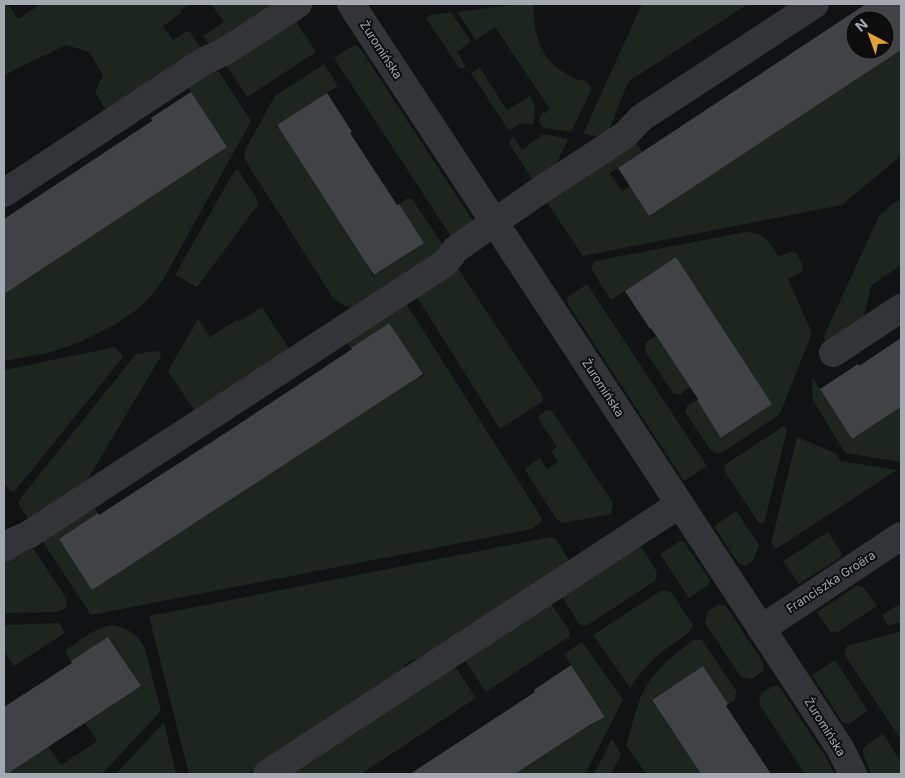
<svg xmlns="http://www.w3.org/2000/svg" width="905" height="778" viewBox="0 0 905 778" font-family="Inter,sans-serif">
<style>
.green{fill:#1e251f}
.building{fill:#414246;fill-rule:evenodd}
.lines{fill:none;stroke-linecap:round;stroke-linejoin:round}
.street{stroke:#333437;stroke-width:28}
.labels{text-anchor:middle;stroke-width:4;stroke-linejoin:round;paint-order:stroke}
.street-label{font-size:12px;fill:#a4a9b2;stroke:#0d0d0e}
</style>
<rect width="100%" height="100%" fill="#111213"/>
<path class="green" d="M4 4H8L18 19 41 4H191L181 10 182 12 163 26 173 40 186 31 190 32 204 53 109 115 95 92 103 75 89 52 66 45 18 68 4 76Z
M211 4H279L212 48 203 36 224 22Z
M518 4H534C532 31 540 59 565 73 569 76 574 78 579 80 582 80 585 80 587 82 589 83 590 86 592 88L571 132 542 127 539 120 543 111 544 113 550 109 495 27 476 40 457 12Z
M642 4H748L628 82 606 138 583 134Z
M451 12 471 42 457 52 466 67 465 68H459L426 18 430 15Z
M294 18 316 52 247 97 225 63Z
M354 45 360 48 475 224 454 241 334 58Z
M901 50V151L898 158 842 205 583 256 546 201 636 142 642 152 610 173 622 191 629 186 650 217 652 215 651 214Z
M324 64 338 86 276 126 278 129 279 128 372 271 371 272 373 276 424 243 399 204 408 198 412 199 443 245 439 259 353 307C345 307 339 304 333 298L247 163 244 156 246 148 275 96Z
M209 68 219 72 251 121 164 278C158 286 153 295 145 302 124 323 85 341 57 350 40 355 21 358 4 361V294L227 147 185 83Z
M480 68 507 110 530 96 535 105 533 125 521 123 509 131 471 73Z
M543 134 568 139 551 176 534 182 509 143 513 136 522 150Z
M235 170H238L239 171 257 199 258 205 197 287 175 275Z
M901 199V265L871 286 862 324 825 343 824 336 879 216 891 205Z
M746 232C763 232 771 243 778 257L790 252 796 253C808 271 804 271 788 279L812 333 780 414 723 452 717 454 710 449 685 412 687 406 697 400 722 438 772 404 676 257 611 300 591 269 595 261Z
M447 269 459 270 543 397 542 402 500 429 415 294Z
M587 284 707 466 684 481 568 304 567 298Z
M404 300 543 520 532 529 91 615 39 536 92 504 98 513 59 539 93 590 96 588V587L419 376 421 377 423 375 389 323 351 348 345 339Z
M262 307 293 355 198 416 168 371 198 319 210 337 236 320 240 321Z
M656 336 690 387 680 395 673 393 645 351 646 343Z
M115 347 123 357 15 491 11 492 4 483V370Z
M156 351 160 352 161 356 79 494 32 525 19 505V500L136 354Z
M812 377 852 439 901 407V462L845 453 813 400Z
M547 410 552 411 613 503 611 514 563 523 557 520 525 470 527 467 540 458 547 469 558 462 551 451 557 447 537 417Z
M784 426 787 430 764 523H759L725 472 724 468 726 464Z
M797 437 835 453 840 461 897 470 776 549 771 543Z
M736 511 759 545 753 561 746 566 738 563 715 528 717 524Z
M828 532 841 552V557L799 584 783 561Z
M551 537 556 539 570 562 417 663 415 659 404 665 406 670 247 774H189L149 616Z
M680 541 684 542 710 580 707 586 689 598 660 554Z
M31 545 66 598 67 605 64 609 57 612 4 613V558Z
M633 547 642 548 657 571 655 581 586 626 579 624 561 595Z
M858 585 864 588 877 606 839 631 830 632 817 612Z
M662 590 671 592 693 625C689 637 670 644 661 653 649 663 638 675 630 688L593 635Z
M550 602 569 630V637L486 692 464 659Z
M901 603V622L888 626 882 615Z
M720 604 726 606 764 664 763 671 752 679 741 677 705 623 708 611Z
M59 623 65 633 14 666 4 651V625Z
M113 625C143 632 145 646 151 673 154 685 158 698 161 711L102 774H7L48 746 61 765 97 741 85 723 139 687 140 688 141 687 109 637 71 661 66 654V650C81 640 95 627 113 625Z
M901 631V740L844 654 847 646Z
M695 639 702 640 736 691 735 700 728 704 703 666 651 700 701 774H646L626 745C632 728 637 700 647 685 659 666 677 652 695 639Z
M582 642 623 700 585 774H515L602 717 603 718 605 717 564 654Z
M835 660 868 711 849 724 843 723 812 675Z
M454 665 476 698 361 774H287Z
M773 686H779L827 759 835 774H805L759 704 761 693Z
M164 722 176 774H116Z
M883 734 901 762V774H871C861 746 856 752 883 734Z
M612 739 621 754 611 774H594Z"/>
<path class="building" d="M866 4H901V50L649 216 618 168ZM855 20H885V50H855Z
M191 92 227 147 4 294V219L152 121 151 118Z
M327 93 352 132 350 133 397 205 399 204 424 243 374 275 277 125Z
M676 257 772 404 721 438 697 400 698 399 651 328 650 329 625 291Z
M389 323 423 374 92 590 59 539 98 513 99 515 227 432 352 349 351 348Z
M901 338V407L852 439 820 389 858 364 859 366Z
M108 637 141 686 7 774H4V707L72 663 71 661Z
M571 665 605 717 591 724 515 774H410L535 692 534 690Z
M703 666 728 704 726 706 771 774H701L652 700Z"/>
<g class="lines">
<path class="street" d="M351 4 840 748 853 774
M4 193 204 61 224 52 298 4
M833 353 901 308
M4 548 14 541 28 535 445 263 456 249 535 194 625 135 641 118 815 4
M761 629 901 536
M267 774 680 504"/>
</g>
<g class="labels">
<g class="street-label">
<text transform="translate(381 50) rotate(57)" y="4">Żuromińska</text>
<text transform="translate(603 388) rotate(57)" y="4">Żuromińska</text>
<text transform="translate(831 582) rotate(-33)" y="4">Franciszka Groëra</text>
<text transform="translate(825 727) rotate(58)" y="4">Żuromińska</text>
</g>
</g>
<rect width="905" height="778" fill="none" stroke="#a4a9b2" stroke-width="10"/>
<g transform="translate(870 35) rotate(319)"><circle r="24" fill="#0d0d0e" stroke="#494b50"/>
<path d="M0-4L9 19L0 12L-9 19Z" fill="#e3a339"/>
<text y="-8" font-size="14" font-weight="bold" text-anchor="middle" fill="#a4a9b2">N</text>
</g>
</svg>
